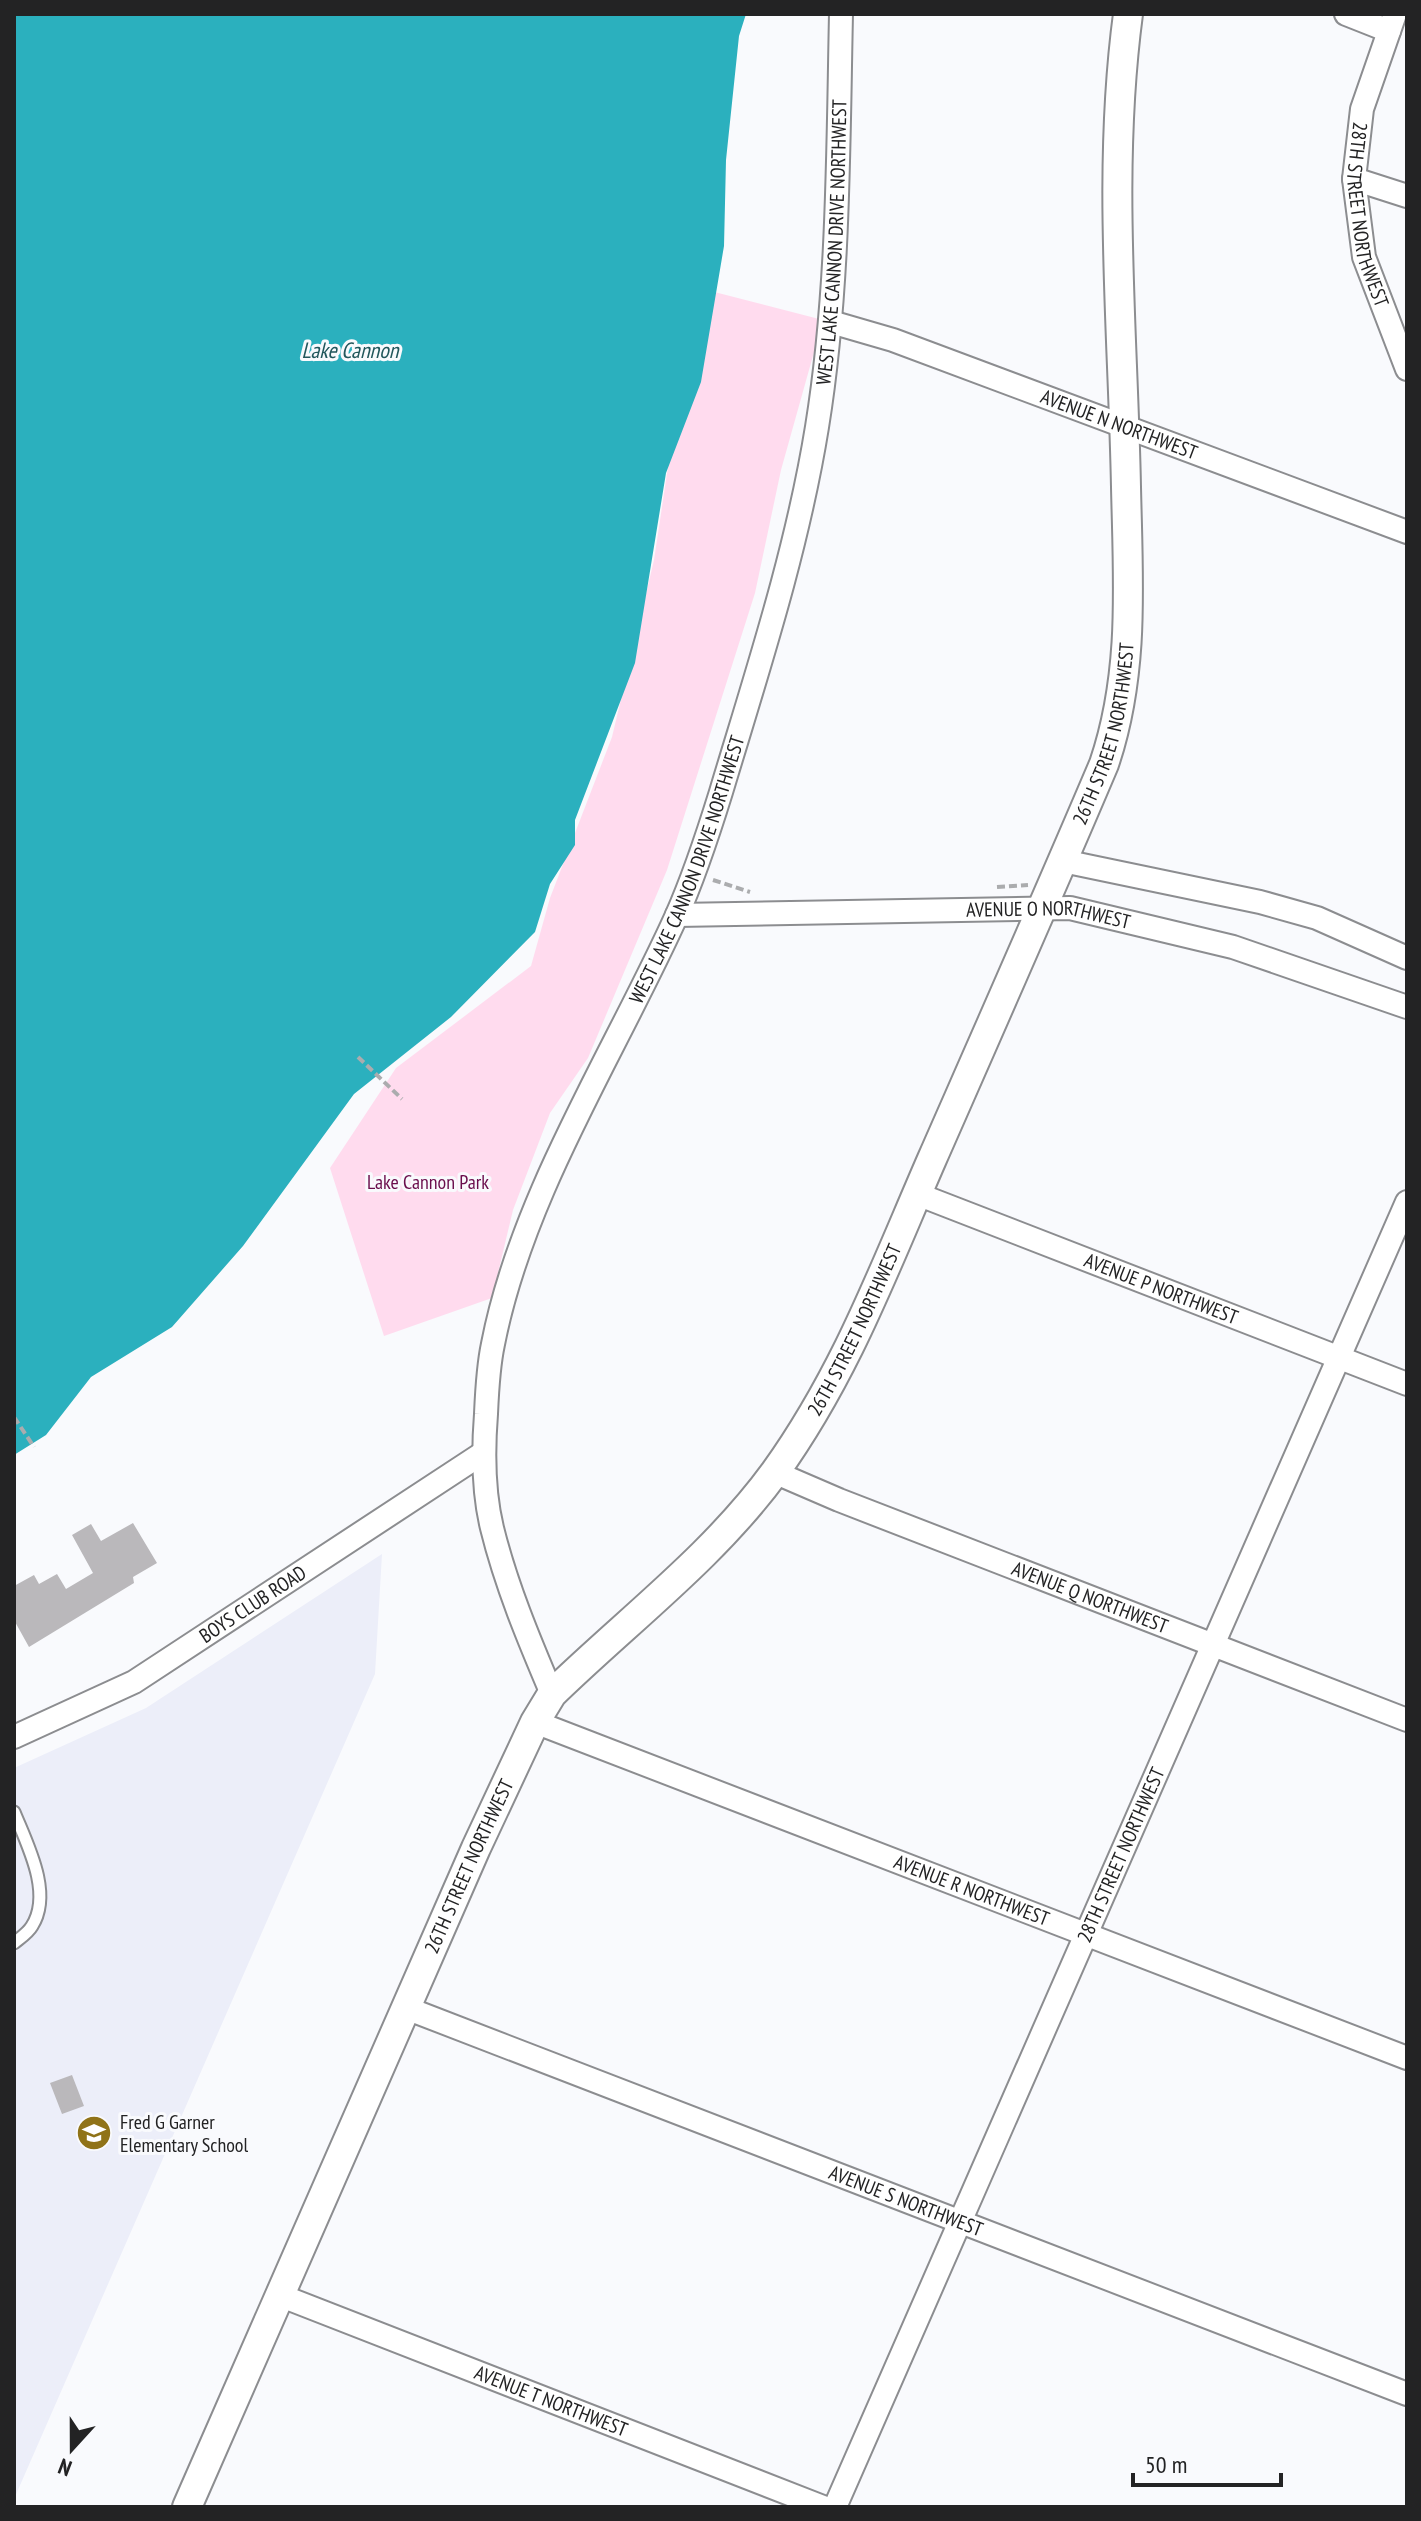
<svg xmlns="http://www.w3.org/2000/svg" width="1421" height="2521" viewBox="0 0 1421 2521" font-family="'PT Sans Narrow',sans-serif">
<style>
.built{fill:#eceef9}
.green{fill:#ffdbee}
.water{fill:#2bb0be}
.building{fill:#bab8bb}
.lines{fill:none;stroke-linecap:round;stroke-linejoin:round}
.service-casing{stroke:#8c8d90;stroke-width:15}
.minor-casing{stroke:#8c8d90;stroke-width:26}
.tertiary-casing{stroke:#8c8d90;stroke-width:32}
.path{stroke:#abacae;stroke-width:4;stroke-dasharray:8 4;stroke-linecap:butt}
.service{stroke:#fff;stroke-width:11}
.minor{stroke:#fff;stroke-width:22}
.tertiary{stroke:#fff;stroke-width:28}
.labels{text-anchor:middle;stroke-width:6;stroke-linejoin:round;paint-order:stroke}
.street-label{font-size:20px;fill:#232324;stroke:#f9fafd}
.park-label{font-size:20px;fill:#6a0d4c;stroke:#f9fafd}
.poi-label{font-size:20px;fill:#232324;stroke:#f9fafd;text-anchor:start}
.water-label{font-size:22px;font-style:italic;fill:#22575c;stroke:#f9fafd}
</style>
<rect width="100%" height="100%" fill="#f9fafd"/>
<path class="built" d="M382 1554 375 1674 14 2499V1768L146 1708Z"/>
<path class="green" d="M695 287 823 320 781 470 755 593 667 870 588 1058 550 1113 513 1210 492 1298 384 1336 330 1168 396 1068 531 966 550 898 612 737 654 560Z"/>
<path class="water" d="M14 14H746L739 36 726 160 724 246 701 382 666 473 635 663 575 820V845L550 884 535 932 451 1017 354 1094 243 1246 172 1327 91 1377 46 1435 14 1455Z"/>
<path class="building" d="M133 1523 157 1563 133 1577 134 1583 29 1647 14 1620V1586L34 1575 39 1584 57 1574 66 1589 93 1573 72 1535 91 1524 101 1541Z
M72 2075 84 2106 62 2114 50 2083Z"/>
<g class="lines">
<g class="service-casing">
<path id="service" d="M14 1812C27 1844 53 1893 32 1926 28 1933 20 1938 14 1943"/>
</g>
<g class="minor-casing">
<g id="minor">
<path d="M1346 14 1389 31"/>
<path id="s1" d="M1395 14 1362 109 1354 179 1364 257 1407 369"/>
<path d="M1354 179 1407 196"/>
<path id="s2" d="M831 322 893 340 1407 532"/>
<path d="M1063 861 1260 902 1317 918 1407 958"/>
<path id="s3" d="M677 915 1070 908 1233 947 1407 1007"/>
<path id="s4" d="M917 1194 1407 1384"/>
<path id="s5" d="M774 1472 839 1500 1407 1720"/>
<path id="s6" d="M552 1694C529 1640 506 1585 492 1528 483 1491 483 1452 486 1414 487 1391 488 1367 493 1344 522 1195 614 1054 676 917 694 877 708 834 721 792 757 672 797 551 817 427 839 291 838 152 841 14"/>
<path id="s7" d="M535 1722 1407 2058"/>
<path id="s8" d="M14 1737 134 1682 483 1453"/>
<path id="s9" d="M406 2008 1407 2394"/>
<path id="s10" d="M279 2295 823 2507"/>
<path id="s11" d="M835 2507 1407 1202"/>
</g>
</g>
<g class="tertiary-casing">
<g id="tertiary">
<path id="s12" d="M187 2507 476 1848 535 1722 552 1694C627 1621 713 1557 775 1472 846 1373 884 1269 932 1159 990 1027 1048 896 1104 764 1135 673 1128 581 1126 487 1123 330 1107 171 1128 14"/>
</g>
</g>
<path class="path" d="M713 880 750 892
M997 887 1028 885
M358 1057 402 1099
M14 1417 34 1447"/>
<use href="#service" class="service"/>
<use href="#minor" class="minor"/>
<use href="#tertiary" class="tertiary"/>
</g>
<defs>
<g id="school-disc" transform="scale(1.8)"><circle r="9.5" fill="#907318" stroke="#f9fafd"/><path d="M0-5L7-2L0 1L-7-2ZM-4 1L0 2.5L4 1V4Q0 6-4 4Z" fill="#fff"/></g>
</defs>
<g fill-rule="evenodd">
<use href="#school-disc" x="94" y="2133"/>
</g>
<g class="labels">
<g class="street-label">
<text dy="7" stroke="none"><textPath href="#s1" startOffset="208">28TH STREET NORTHWEST</textPath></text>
<text dy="7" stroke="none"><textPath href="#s6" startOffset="1524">WEST LAKE CANNON DRIVE NORTHWEST</textPath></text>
<text dy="7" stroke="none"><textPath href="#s2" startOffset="306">AVENUE N NORTHWEST</textPath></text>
<text dy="7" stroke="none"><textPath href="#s12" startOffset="2018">26TH STREET NORTHWEST</textPath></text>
<text dy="7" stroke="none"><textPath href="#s6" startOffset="876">WEST LAKE CANNON DRIVE NORTHWEST</textPath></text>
<text dy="7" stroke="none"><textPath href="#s3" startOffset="372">AVENUE O NORTHWEST</textPath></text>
<text dy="7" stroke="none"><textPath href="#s4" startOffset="262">AVENUE P NORTHWEST</textPath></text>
<text dy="7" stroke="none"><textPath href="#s12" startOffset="1370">26TH STREET NORTHWEST</textPath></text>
<text dy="7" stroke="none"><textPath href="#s5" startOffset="340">AVENUE Q NORTHWEST</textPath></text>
<text dy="7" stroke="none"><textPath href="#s8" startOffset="274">BOYS CLUB ROAD</textPath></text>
<text dy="7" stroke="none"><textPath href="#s11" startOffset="712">28TH STREET NORTHWEST</textPath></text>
<text dy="7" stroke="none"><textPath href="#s12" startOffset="700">26TH STREET NORTHWEST</textPath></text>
<text dy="7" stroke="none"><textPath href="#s7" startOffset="468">AVENUE R NORTHWEST</textPath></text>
<text dy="7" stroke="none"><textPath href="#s9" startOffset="536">AVENUE S NORTHWEST</textPath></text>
<text dy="7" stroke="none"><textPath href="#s10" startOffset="292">AVENUE T NORTHWEST</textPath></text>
</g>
<g class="park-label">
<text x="428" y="1189">Lake Cannon Park</text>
</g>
<g class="poi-label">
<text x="120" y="2129">Fred G Garner<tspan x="120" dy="23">Elementary School</tspan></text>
</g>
<g class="water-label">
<text x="350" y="358">Lake Cannon</text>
</g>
</g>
<rect width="1421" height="2521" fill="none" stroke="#232324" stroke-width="32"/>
<g transform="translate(72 2449) rotate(201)" stroke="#f9fafd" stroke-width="6" paint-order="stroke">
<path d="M0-6L14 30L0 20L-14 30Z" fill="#232324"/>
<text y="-12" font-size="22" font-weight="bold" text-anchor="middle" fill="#232324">N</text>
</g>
<path d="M1133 2473v12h148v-12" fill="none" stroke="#232324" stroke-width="4"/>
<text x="1145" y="2473" font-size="24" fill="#232324" stroke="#f9fafd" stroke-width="6" paint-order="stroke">50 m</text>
</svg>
